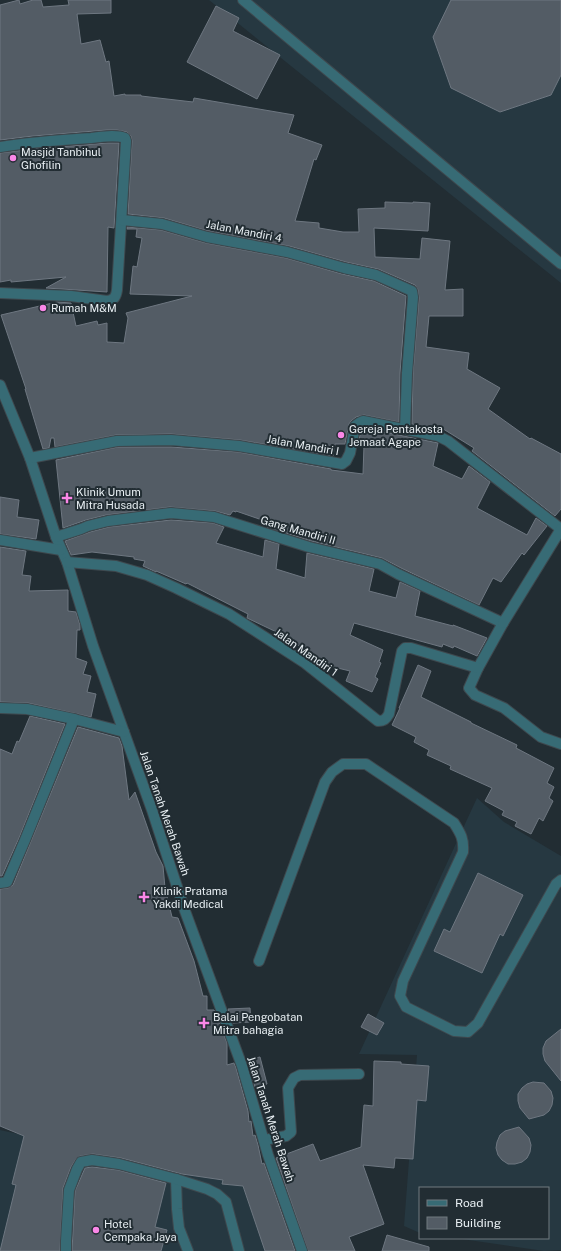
<svg xmlns="http://www.w3.org/2000/svg" width="561" height="1251" font-family="'Public Sans',sans-serif">
<rect width="100%" height="100%" fill="#222d33"/>
<!-- built -->
<g fill="#263841">
<polygon points="209,0 561,0 561,283"/>
<polygon points="477,798 504,822 561,856 561,1250 544,1251 455,1238 548,1238 548,1188 420,1188 420,1233 404,1226 417,1055 359,1054"/>
<polygon points="0,1130 266,1188 286,1251 0,1251"/>
</g>
<!-- building -->
<g fill="#535c65" stroke="#6e7781">
<polygon points="19,0 20,4 33,0 41,0 43,7 69,5 68,0 111,0 111,13 77,14 81,44 100,40 106,62 109,61 114,96 125,94 125,95 141,95 141,96 193,102 194,98 294,115 288,133 322,145 316,160 314,159 295,221 319,223 319,228 343,232 359,232 358,209 385,208 385,202 413,203 413,202 430,203 428,231 374,228 375,257 420,259 422,238 450,241 445,290 463,289 463,316 429,316 426,347 469,353 467,369 500,388 488,409 530,439 531,438 561,454 561,509 555,516 472,451 474,448 440,427 440,430 412,424 413,373 419,298 418,290 415,285 378,269 346,262 289,246 208,231 164,218 128,214 132,141 131,136 127,132 117,130 107,130 33,136 0,140 0,5"/>
<polygon points="451,0 561,0 561,75 551,95 500,112 451,88 433,37"/>
<polygon points="216,6 239,18 233,31 280,55 257,99 187,62"/>
<polygon points="108,143 119,143 114,228 108,227 107,292 46,288 66,277 11,282 11,280 0,282 0,153 34,149"/>
<polygon points="127,227 161,230 206,243 286,258 342,274 374,281 406,296 400,373 399,422 364,415 356,417 351,421 349,424 345,444 335,444 333,456 240,440 171,434 116,435 55,447 54,438 51,438 49,448 43,449 25,389 26,389 1,315 57,302 71,303 76,326 97,321 98,325 107,323 107,342 124,343 128,318 126,313 192,296 130,294 133,266 137,267 142,238 136,237 137,229 127,229"/>
<polygon points="364,428 438,443 433,466 462,479 469,466 490,482 477,508 527,535 536,518 547,526 524,555 522,553 501,582 493,578 479,605 401,568 382,558 311,541 267,527 268,522 236,511 236,512 233,511 230,515 215,511 170,507 106,515 86,520 63,528 56,460 118,447 171,447 238,452 331,469 331,470 363,474 364,445 358,445 361,430"/>
<polygon points="0,497 19,500 17,517 39,520 36,539 0,534"/>
<polygon points="171,520 213,523 224,527 216,543 263,557 265,540 279,544 276,569 305,578 307,553 374,569 369,591 396,598 400,582 420,591 415,616 453,626 453,625 487,638 477,656 454,646 453,648 443,644 442,647 354,623 350,635 383,650 379,662 381,663 375,677 378,679 372,692 346,681 350,671 321,664 303,654 306,649 284,639 285,636 247,618 248,614 187,583 186,584 156,571 156,572 143,566 145,561 134,559 134,557 92,552 71,555 65,541 90,532 109,527"/>
<polygon points="0,547 26,551 22,575 31,576 29,591 68,590 68,611 76,612 80,625 80,630 77,630 76,658 87,662 83,674 91,676 87,692 96,694 91,717 28,703 0,702"/>
<polygon points="418,665 431,671 421,697 471,722 471,723 517,745 516,748 554,768 547,783 554,787 549,798 553,801 543,821 539,818 531,834 515,826 517,822 502,815 504,811 485,801 492,788 450,769 451,766 427,755 429,750 414,742 416,737 392,725 400,708 399,708"/>
<polygon points="30,716 65,724 19,838 2,876 0,876 0,749 12,754 17,741 19,742"/>
<polygon points="78,727 119,738 122,746 129,800 135,792 156,852 163,866 165,888 172,917 178,918 194,961 203,996 207,996 207,1010 214,1010 227,1043 227,1065 234,1063 236,1068 248,1111 249,1122 251,1121 253,1136 255,1135 258,1145 262,1164 264,1163 295,1251 265,1251 243,1186 222,1184 223,1180 182,1174 121,1158 93,1154 80,1156 76,1159 71,1167 63,1188 60,1251 0,1251 16,1185 12,1184 24,1136 0,1126 0,889 8,888 13,885"/>
<polygon points="478,873 523,895 503,936 500,934 482,973 434,951 444,929 450,932"/>
<polygon points="250,1008 251,1022 233,1023 228,1009"/>
<polygon points="368,1014 384,1023 377,1035 361,1027"/>
<polygon points="561,1029 561,1081 545,1061 543,1054 543,1048 546,1041"/>
<polygon points="260,1057 267,1084 255,1087 247,1060"/>
<polygon points="374,1061 401,1062 401,1064 429,1066 426,1101 417,1100 413,1159 395,1158 394,1168 363,1165 384,1224 349,1237 355,1251 308,1251 276,1158 313,1144 320,1161 361,1147 364,1105 373,1106"/>
<polygon points="533,1082 544,1083 551,1091 553,1098 552,1105 549,1111 544,1115 529,1119 520,1108 518,1101 518,1094 522,1088 527,1084"/>
<polygon points="519,1127 529,1138 531,1145 530,1152 527,1158 522,1162 515,1164 508,1164 502,1160 498,1155 496,1148 497,1142 500,1135 505,1131"/>
<polygon points="92,1167 118,1170 166,1183 155,1227 167,1230 161,1251 72,1251 75,1191 85,1168"/>
<polygon points="387,1235 429,1247 429,1251 382,1251"/>
</g>
<g fill="none" stroke-linecap="round" stroke-linejoin="round">
<!-- service casing -->
<g stroke="#3e484e" stroke-width="12">
<g id="service">
<polyline points="243,0 561,264"/>
<path d="M259,961L325,782L332,772L343,764H366L454,823C461,834 464,839 463,852L403,981L400,996L406,1007L454,1031L468,1032L478,1023L556,884L561,880"/>
<polyline points="264,1140 286,1136 291,1132 288,1088 294,1078 300,1075 359,1074"/>
<polyline points="176,1179 177,1209 179,1228 188,1251"/>
<polyline points="66,1251 66,1241 69,1190 77,1169 81,1162 92,1160 119,1164 176,1179 207,1189 217,1194 226,1202 239,1251"/>
</g>
</g>
<!-- minor casing -->
<g stroke="#3e484e" stroke-width="12">
<g id="minor">
<path d="M0,147C30,142 60,140 91,138C101,137 115,134 125,138L126,141L117,290C116,297 114,300 107,301L71,296L0,293"/>
<polyline points="122,220 162,224 207,237 287,252 344,268 376,275 412,291 413,297 407,373 405,429"/>
<polyline points="0,385 30,458 56,537 67,562 93,646 152,810 185,911 242,1066 268,1155 302,1251"/>
<polyline points="30,458 117,441 171,440 239,446 342,464 346,461 350,453 355,426 359,423 363,421 438,436 448,441 561,529"/>
<polyline points="56,537 81,529 88,526 108,521 171,513 214,517 309,547 380,564 398,574 503,623 478,668 469,688 475,695 504,708 541,737 561,744"/>
<polyline points="0,540 61,550"/>
<path d="M67,562L116,566L147,575L176,588L229,614L305,663L378,721C384,721 386,719 389,714L402,651L405,648H411L478,668"/>
<polyline points="503,623 561,529"/>
<polyline points="0,708 27,709 74,719 124,732"/>
<polyline points="0,883 7,882 25,840 74,719"/>
</g>
</g>
<!-- service -->
<use href="#service" stroke="#376b75" stroke-width="10"/>
<!-- minor -->
<use href="#minor" stroke="#376b75" stroke-width="10"/>
</g>
<!-- markers -->
<g fill="#fa87e7" stroke="#222d33" stroke-width="1.5">
<circle cx="13" cy="158" r="4"/>
<circle cx="43" cy="308" r="4"/>
<circle cx="341" cy="435" r="4"/>
<path d="M65 492h4v4h4v4h-4v4h-4v-4h-4v-4h4z"/>
<path d="M142 891h4v4h4v4h-4v4h-4v-4h-4v-4h4z"/>
<path d="M202 1017h4v4h4v4h-4v4h-4v-4h-4v-4h4z"/>
<circle cx="96" cy="1230" r="4"/>
</g>
<g text-anchor="middle" stroke-width="4" stroke-linejoin="round" paint-order="stroke">
<!-- poi labels -->
<g font-size="11" fill="#e8eff3" stroke="#222d33" text-anchor="start">
<text x="21" y="156">Masjid Tanbihul<tspan x="21" dy="13">Ghofilin</tspan></text>
<text x="51" y="312">Rumah M&amp;M</text>
<text x="349" y="433">Gereja Pentakosta<tspan x="349" dy="13">Jemaat Agape</tspan></text>
<text x="76" y="496">Klinik Umum<tspan x="76" dy="13">Mitra Husada</tspan></text>
<text x="153" y="895">Klinik Pratama<tspan x="153" dy="13">Yakdi Medical</tspan></text>
<text x="213" y="1021">Balai Pengobatan<tspan x="213" dy="13">Mitra bahagia</tspan></text>
<text x="104" y="1228">Hotel<tspan x="104" dy="13">Cempaka Jaya</tspan></text>
</g>
<!-- street labels -->
<g font-size="11" fill="#e8eff3" stroke="#222d33">
<text transform="translate(244 231) rotate(11)" y="4">Jalan Mandiri 4</text>
<text transform="translate(303 445) rotate(10)" y="4">Jalan Mandiri I</text>
<text transform="translate(298 530) rotate(16)" y="4">Gang Mandiri II</text>
<text transform="translate(306 652) rotate(35)" y="4">Jalan Mandiri 1</text>
<text transform="translate(165 813) rotate(71)" y="4">Jalan Tanah Merah Bawah</text>
<text transform="translate(271 1119) rotate(72)" y="4">Jalan Tanah Merah Bawah</text>
</g>
</g>
<!-- legend -->
<rect x="419" y="1187" width="130" height="52" fill="#222d33" stroke="#717b80"/>
<rect x="427" y="1200" width="20" height="6" fill="#376b75" stroke="#717b80"/>
<text x="455" y="1207" font-size="12" fill="#e8eff3">Road</text>
<rect x="427" y="1217" width="20" height="12" fill="#535c65" stroke="#717b80"/>
<text x="455" y="1227" font-size="12" fill="#e8eff3">Building</text>
</svg>
